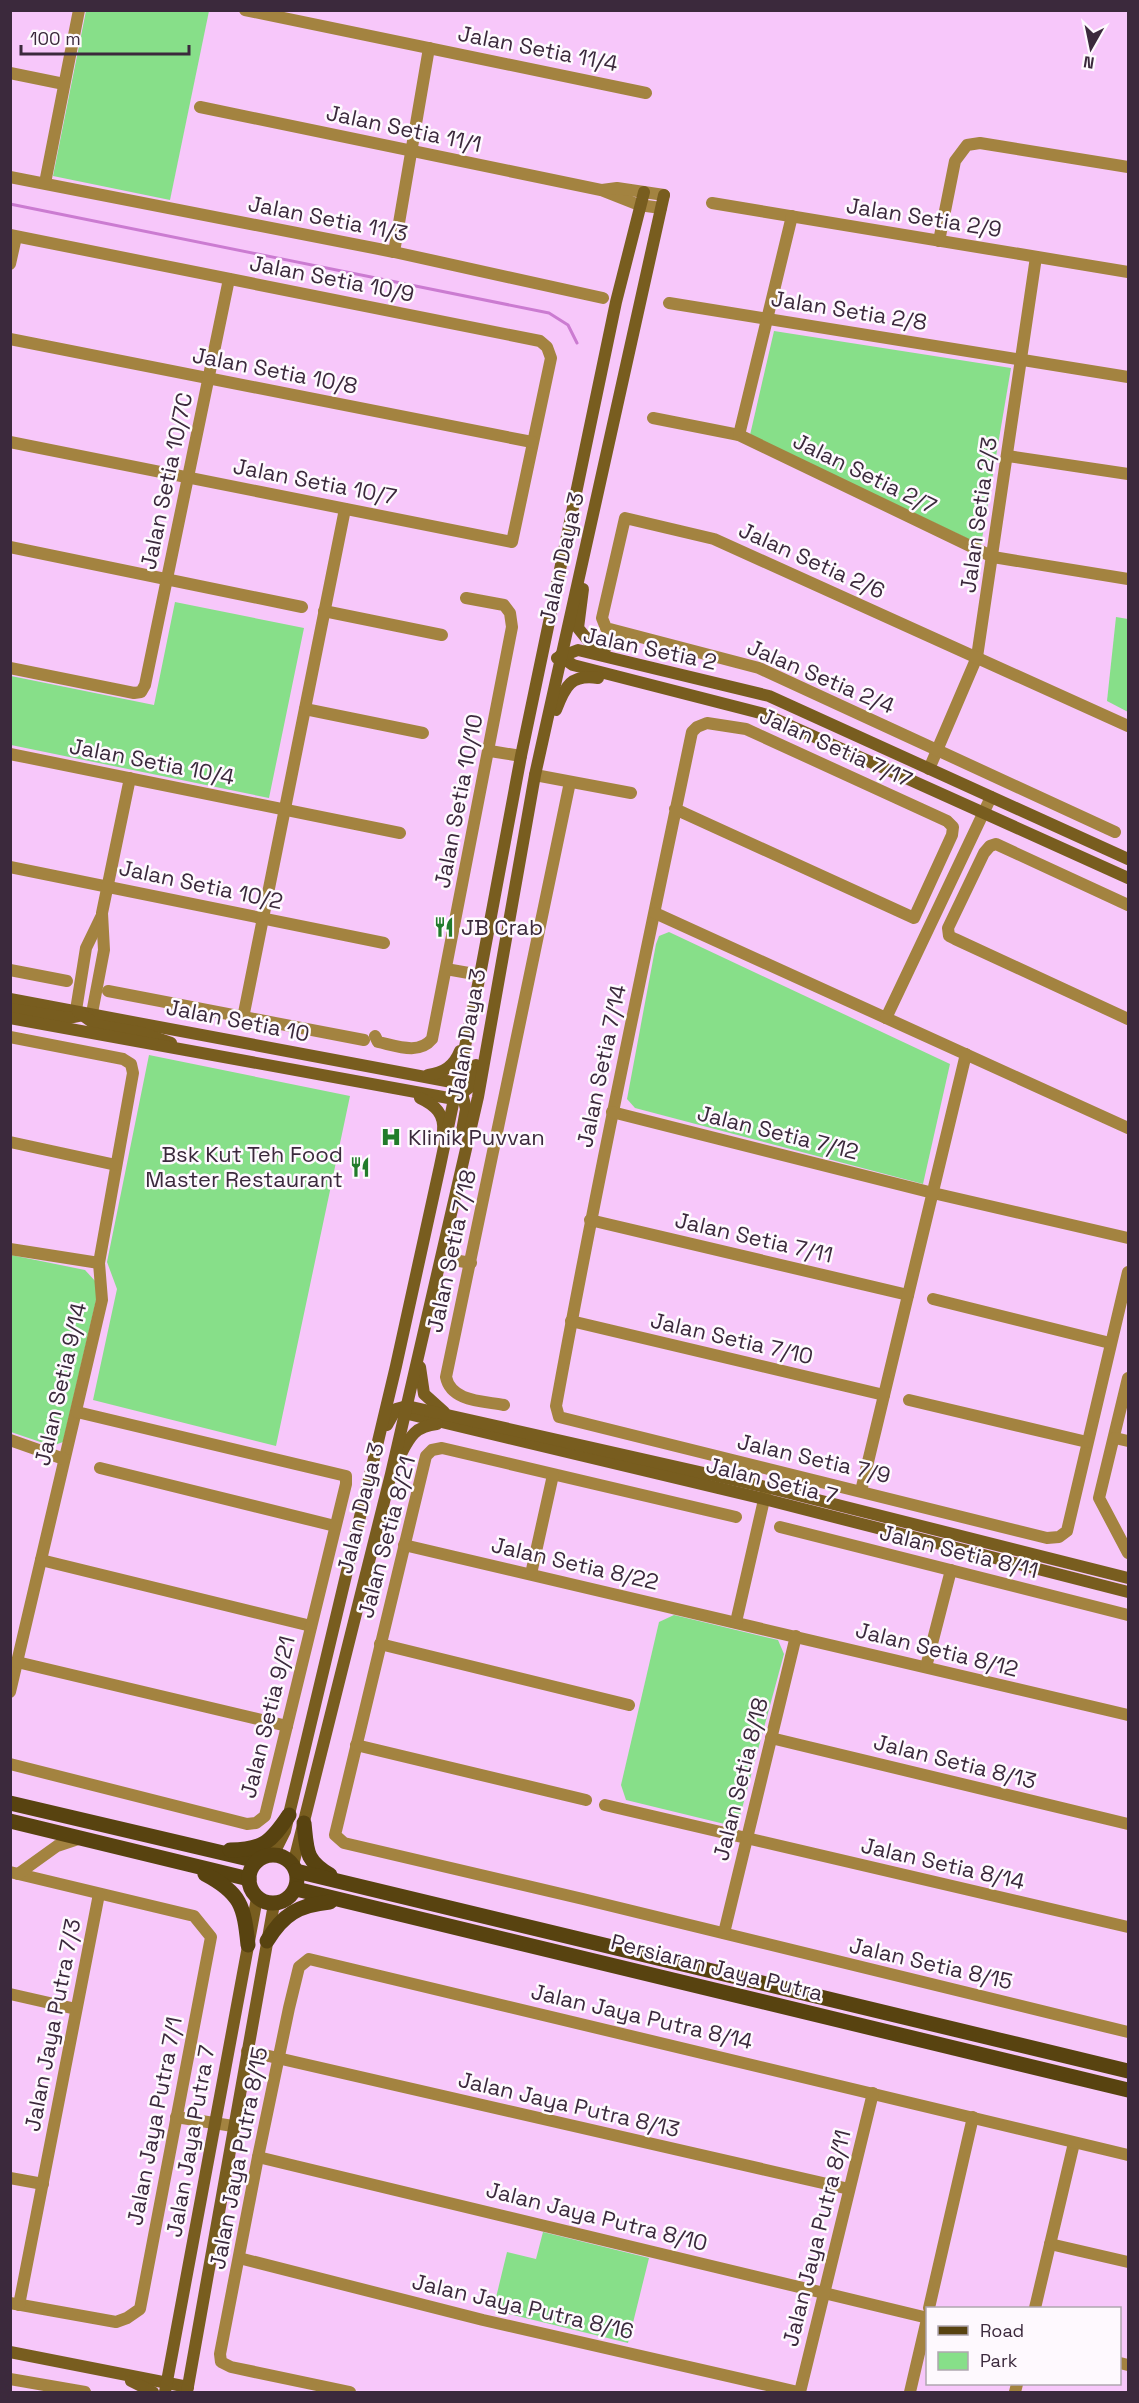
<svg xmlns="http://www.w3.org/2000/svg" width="1139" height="2403" font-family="'Space Grotesk',sans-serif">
<rect width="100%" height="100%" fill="#f7c7fa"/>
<!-- green -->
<g fill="#87df89">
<polygon points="86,11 209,11 170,200 53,176"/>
<polygon points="774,331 1011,368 981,545 750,435"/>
<polygon points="175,602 304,628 269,798 11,745 11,676 154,705"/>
<polygon points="1116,617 1128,619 1128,712 1107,701"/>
<polygon points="669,932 950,1064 923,1184 635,1108 627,1099 656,944 659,936"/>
<polygon points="149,1055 350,1096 276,1446 93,1400 117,1289 107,1262"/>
<polygon points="11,1255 85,1270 96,1282 98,1292 63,1442 52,1446 11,1432"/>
<polygon points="674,1615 778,1640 784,1654 737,1827 626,1800 621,1785 659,1622"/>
<polygon points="543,2232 649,2258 628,2343 493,2310 507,2252 536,2259"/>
</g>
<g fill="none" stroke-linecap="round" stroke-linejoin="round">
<!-- stream -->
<polyline stroke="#cb7bd1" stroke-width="3" points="10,204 549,313 568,325 577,343"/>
<!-- street -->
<g stroke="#a38340" stroke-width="12">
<polyline points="245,10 646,93"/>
<polyline points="10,73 64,84"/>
<polyline points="200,107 601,190 639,205 661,208"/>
<polyline points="10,177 394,252 603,298"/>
<polyline points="45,183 79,10"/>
<polyline points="602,190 617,188 664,195"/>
<polyline points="712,203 1128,272"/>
<polyline points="10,235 540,341 547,347 551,358 512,542 10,442"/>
<polyline points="939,241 955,161 967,145 980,143 1128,167"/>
<polyline points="394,252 429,48"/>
<polyline points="10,264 16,237"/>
<polyline points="669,303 1128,377"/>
<polyline points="10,339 532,442"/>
<polyline points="653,418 739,435 993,557 1128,579"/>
<polyline points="739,435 792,216"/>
<polyline points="1008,456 1128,474"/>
<polyline points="10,547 302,607"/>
<polyline points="324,611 442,635"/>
<polyline points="10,668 134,693 141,692 145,685 229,279"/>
<polyline points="305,709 423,733"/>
<polyline points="490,751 521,756"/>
<polyline points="10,754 400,833"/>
<polyline points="929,769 977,657 1036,257"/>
<polyline points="535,775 631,793"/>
<path d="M675,809L914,918L952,835L953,827L947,821L746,729L707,723L697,727L692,732C645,957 597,1181 556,1406L559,1417L1047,1538L1059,1537L1067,1531L1128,1272"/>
<polyline points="1115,832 759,668 606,628 602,618 625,518 714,539 1128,726"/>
<polyline points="10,867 384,943"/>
<polyline points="1128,905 996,844 990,846 984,853 948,928 949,936 955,939 1128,1019"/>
<polyline points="655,913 1128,1128"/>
<polyline points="446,969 480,975"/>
<polyline points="10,970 67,981"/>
<polyline points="108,991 364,1040"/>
<polyline points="76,1010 86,948 101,917"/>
<polyline points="92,1013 104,950 102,913 130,778"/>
<polyline points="243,1018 345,509"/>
<polyline points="886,1018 991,797"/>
<path d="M375,1036L378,1042C397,1046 419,1055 432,1039L512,627L510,613L504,605L466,598"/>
<polyline points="10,1037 123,1059 131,1064 133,1073 99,1263 102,1300 10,1692"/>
<polyline points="612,1112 933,1193 1128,1238"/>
<polyline points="10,1142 116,1165"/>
<polyline points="590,1220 908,1295"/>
<polyline points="10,1249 99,1263"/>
<polyline points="442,1258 471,1263"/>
<polyline points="933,1299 1110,1343"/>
<polyline points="571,1321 884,1395"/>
<polyline points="1128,1378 1099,1498 1128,1553"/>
<polyline points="909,1400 1087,1442"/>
<path d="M504,1405C484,1401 451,1402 446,1377L570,782"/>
<polyline points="1115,1438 1128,1441"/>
<polyline points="10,1440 64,1459"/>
<polyline points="100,1468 335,1526"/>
<polyline points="861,1491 966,1054"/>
<polyline points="736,1517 442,1448 432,1450 426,1456 335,1835 344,1843 583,1899 1128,2032"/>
<polyline points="780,1527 1128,1615"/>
<polyline points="404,1545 1128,1715"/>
<polyline points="41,1560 311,1626"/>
<polyline points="531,1574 553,1475"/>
<polyline points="736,1622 766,1491"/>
<polyline points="380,1644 629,1705"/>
<polyline points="17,1662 287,1726"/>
<polyline points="926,1667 951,1570"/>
<polyline points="771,1738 1128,1824"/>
<polyline points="356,1745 586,1800"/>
<polyline points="10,1764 247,1824 256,1823 265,1816 346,1484 346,1476 77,1412"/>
<polyline points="605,1805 1128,1927"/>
<polyline points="10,1872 194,1916 211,1937 140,2309 127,2318 116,2322 10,2303"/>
<polyline points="18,1874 57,1846 81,1838"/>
<polyline points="724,1933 796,1636"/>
<polyline points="10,1994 76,2009"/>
<polyline points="247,2051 849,2189"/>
<polyline points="176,2117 233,2126"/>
<polyline points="258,2157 928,2318"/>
<polyline points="10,2178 43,2184"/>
<polyline points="1050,2244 1128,2262"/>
<polyline points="239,2258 483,2320 798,2392"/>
<polyline points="19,2305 99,1894"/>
<polyline points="929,2308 973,2117"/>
<polyline points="1035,2308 1074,2143"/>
<polyline points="1120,2363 1128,2365"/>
<polyline points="10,2379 85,2392"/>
<polyline points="350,2392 231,2367 221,2362 220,2354 258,2157 289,2008 299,1967 309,1959 1128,2155"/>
<polyline points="800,2392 873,2093"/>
<polyline points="910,2392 928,2315"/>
<polyline points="1015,2392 1017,2384"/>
</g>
<!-- secondary -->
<g stroke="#785d1f" stroke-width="12">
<polyline points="583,589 578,628 591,644 605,649"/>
<polyline points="560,656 573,665 764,714 1128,878"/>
<polyline points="557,658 578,650 769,696 1128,859"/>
<path d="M556,710C565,686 571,674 598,678"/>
<polyline points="10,999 457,1083"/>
<polyline points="10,1009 68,1018 88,1014"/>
<polyline points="78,1012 96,1025 142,1033 171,1043"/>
<polyline points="10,1018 454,1099"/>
<path d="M428,1075C444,1073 454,1066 460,1051"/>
<polyline points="461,1089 466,1109 462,1131"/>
<path d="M420,1098C435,1105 445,1114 443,1132"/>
<polyline points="454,1099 470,1087 476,1065"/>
<polyline points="420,1367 424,1394 444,1412"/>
<polyline points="400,1412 764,1499 1128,1592"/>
<polyline points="387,1425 396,1409 407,1406 766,1487 1128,1578"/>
<path d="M401,1454C410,1436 416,1426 437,1424"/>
<polyline points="273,1855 285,1831 396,1366 440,1166 480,975 521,756 616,302 644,192"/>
<polyline points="293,1865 391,1474 478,1097 535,775 664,195"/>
<polyline points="10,2352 188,2387"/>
<polyline points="131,2381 153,2392"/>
<polyline points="165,2392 257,1898"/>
<polyline points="187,2392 274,1904"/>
</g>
<!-- primary -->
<g stroke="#584310" stroke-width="15">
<polyline points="10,1803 257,1861"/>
<polyline points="10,1821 249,1879"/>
<path d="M304,1823C307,1851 305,1860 330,1875"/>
<path d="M230,1850C263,1850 271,1842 289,1815"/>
<circle cx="273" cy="1879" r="24"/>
<polyline points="296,1871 1128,2071"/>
<path d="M205,1874C241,1893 244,1906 248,1945"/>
<polyline points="296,1889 1128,2090"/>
<path d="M267,1941C283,1914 299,1905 330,1902"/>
</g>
</g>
<!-- icons -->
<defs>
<g id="restaurant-bare" transform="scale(1.62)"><path d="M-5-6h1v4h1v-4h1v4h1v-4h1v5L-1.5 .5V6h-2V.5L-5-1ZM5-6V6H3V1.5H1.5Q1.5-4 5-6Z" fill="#217b2a" stroke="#fef9fe" stroke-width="2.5" paint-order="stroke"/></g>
<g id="hospital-bare" transform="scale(1.62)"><path d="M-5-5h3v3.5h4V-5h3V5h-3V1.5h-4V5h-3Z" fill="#217b2a" stroke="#fef9fe" stroke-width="2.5" paint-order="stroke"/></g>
</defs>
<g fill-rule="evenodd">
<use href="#restaurant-bare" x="444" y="927"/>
<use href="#hospital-bare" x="391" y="1137"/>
<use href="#restaurant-bare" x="360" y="1167"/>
</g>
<g text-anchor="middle" stroke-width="5" stroke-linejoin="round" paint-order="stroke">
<!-- street labels -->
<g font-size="22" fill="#3b293c" stroke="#fef9fe">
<text transform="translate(538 48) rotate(11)" y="8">Jalan Setia 11/4</text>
<text transform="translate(404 128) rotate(12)" y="8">Jalan Setia 11/1</text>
<text transform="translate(924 217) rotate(9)" y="8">Jalan Setia 2/9</text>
<text transform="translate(328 218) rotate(11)" y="8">Jalan Setia 11/3</text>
<text transform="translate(332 278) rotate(11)" y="8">Jalan Setia 10/9</text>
<text transform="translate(849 310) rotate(9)" y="8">Jalan Setia 2/8</text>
<text transform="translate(275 370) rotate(11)" y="8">Jalan Setia 10/8</text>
<text transform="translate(865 473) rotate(26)" y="8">Jalan Setia 2/7</text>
<text transform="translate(166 481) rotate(-78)" y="8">Jalan Setia 10/7C</text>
<text transform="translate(315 481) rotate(11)" y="8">Jalan Setia 10/7</text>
<text transform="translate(978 515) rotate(-82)" y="8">Jalan Setia 2/3</text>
<text transform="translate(561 558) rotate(-77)" y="8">Jalan Daya 3</text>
<text transform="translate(812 560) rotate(24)" y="8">Jalan Setia 2/6</text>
<text transform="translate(650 648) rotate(12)" y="8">Jalan Setia 2</text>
<text transform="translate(821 676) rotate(23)" y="8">Jalan Setia 2/4</text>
<text transform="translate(836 747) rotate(24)" y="8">Jalan Setia 7/17</text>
<text transform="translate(152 761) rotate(11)" y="8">Jalan Setia 10/4</text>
<text transform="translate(458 801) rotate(-79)" y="8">Jalan Setia 10/10</text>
<text transform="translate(201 884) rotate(12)" y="8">Jalan Setia 10/2</text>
<text transform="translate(238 1020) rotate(11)" y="8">Jalan Setia 10</text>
<text transform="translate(466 1035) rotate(-80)" y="8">Jalan Daya 3</text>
<text transform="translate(601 1066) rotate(-78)" y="8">Jalan Setia 7/14</text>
<text transform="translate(778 1132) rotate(14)" y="8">Jalan Setia 7/12</text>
<text transform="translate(754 1237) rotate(13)" y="8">Jalan Setia 7/11</text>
<text transform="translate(451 1251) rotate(-78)" y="8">Jalan Setia 7/18</text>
<text transform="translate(732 1338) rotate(13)" y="8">Jalan Setia 7/10</text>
<text transform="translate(60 1384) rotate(-77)" y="8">Jalan Setia 9/14</text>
<text transform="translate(814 1458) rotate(13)" y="8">Jalan Setia 7/9</text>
<text transform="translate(772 1480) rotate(14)" y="8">Jalan Setia 7</text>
<text transform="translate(360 1508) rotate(-76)" y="8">Jalan Daya 3</text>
<text transform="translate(386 1537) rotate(-75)" y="8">Jalan Setia 8/21</text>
<text transform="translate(959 1551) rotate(14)" y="8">Jalan Setia 8/11</text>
<text transform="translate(575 1563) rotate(13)" y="8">Jalan Setia 8/22</text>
<text transform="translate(937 1649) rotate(14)" y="8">Jalan Setia 8/12</text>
<text transform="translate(267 1717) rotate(-76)" y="8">Jalan Setia 9/21</text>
<text transform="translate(955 1761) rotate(14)" y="8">Jalan Setia 8/13</text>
<text transform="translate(740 1779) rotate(-76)" y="8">Jalan Setia 8/18</text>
<text transform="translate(943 1863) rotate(13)" y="8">Jalan Setia 8/14</text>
<text transform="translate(931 1963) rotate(13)" y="8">Jalan Setia 8/15</text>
<text transform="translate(717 1967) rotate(14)" y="8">Persiaran Jaya Putra</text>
<text transform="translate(642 2016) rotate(13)" y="8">Jalan Jaya Putra 8/14</text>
<text transform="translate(52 2025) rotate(-79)" y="8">Jalan Jaya Putra 7/3</text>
<text transform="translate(569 2104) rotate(13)" y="8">Jalan Jaya Putra 8/13</text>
<text transform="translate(154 2121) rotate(-79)" y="8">Jalan Jaya Putra 7/1</text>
<text transform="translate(190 2141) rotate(-80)" y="8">Jalan Jaya Putra 7</text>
<text transform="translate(238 2158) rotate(-79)" y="8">Jalan Jaya Putra 8/15</text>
<text transform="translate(597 2216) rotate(14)" y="8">Jalan Jaya Putra 8/10</text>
<text transform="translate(816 2238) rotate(-76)" y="8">Jalan Jaya Putra 8/11</text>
<text transform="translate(523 2306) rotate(13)" y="8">Jalan Jaya Putra 8/16</text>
</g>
<!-- poi labels -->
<g font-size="22" fill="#3b293c" stroke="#fef9fe" text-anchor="start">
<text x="461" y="935">JB Crab</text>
<text x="408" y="1145">Klinik Puvvan</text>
<text x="343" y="1162" text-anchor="end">Bsk Kut Teh Food<tspan x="343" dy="25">Master Restaurant</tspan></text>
</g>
</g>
<!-- border -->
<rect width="1139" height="2403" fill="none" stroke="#3b293c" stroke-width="24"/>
<!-- legend -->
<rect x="926" y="2307" width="195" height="78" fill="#fef9fe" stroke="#b0a6b0" stroke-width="1.5"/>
<rect x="938" y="2326" width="30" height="9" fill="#584310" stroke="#b0a6b0" stroke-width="1.5"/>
<text x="980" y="2337" font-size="18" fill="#3b293c">Road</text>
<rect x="938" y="2352" width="30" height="18" fill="#87df89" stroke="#b0a6b0" stroke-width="1.5"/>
<text x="980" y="2367" font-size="18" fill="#3b293c">Park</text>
<!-- north arrow -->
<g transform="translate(1091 48) rotate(189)" stroke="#fef9fe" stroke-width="4.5" paint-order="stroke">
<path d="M0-4.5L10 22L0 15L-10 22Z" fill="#3b293c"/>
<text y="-9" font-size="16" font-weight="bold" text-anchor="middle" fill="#3b293c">N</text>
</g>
<!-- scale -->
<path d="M21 45v9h168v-9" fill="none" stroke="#3b293c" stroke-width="3"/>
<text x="30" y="45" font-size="18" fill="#3b293c" stroke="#fef9fe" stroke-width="4.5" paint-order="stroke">100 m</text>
</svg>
